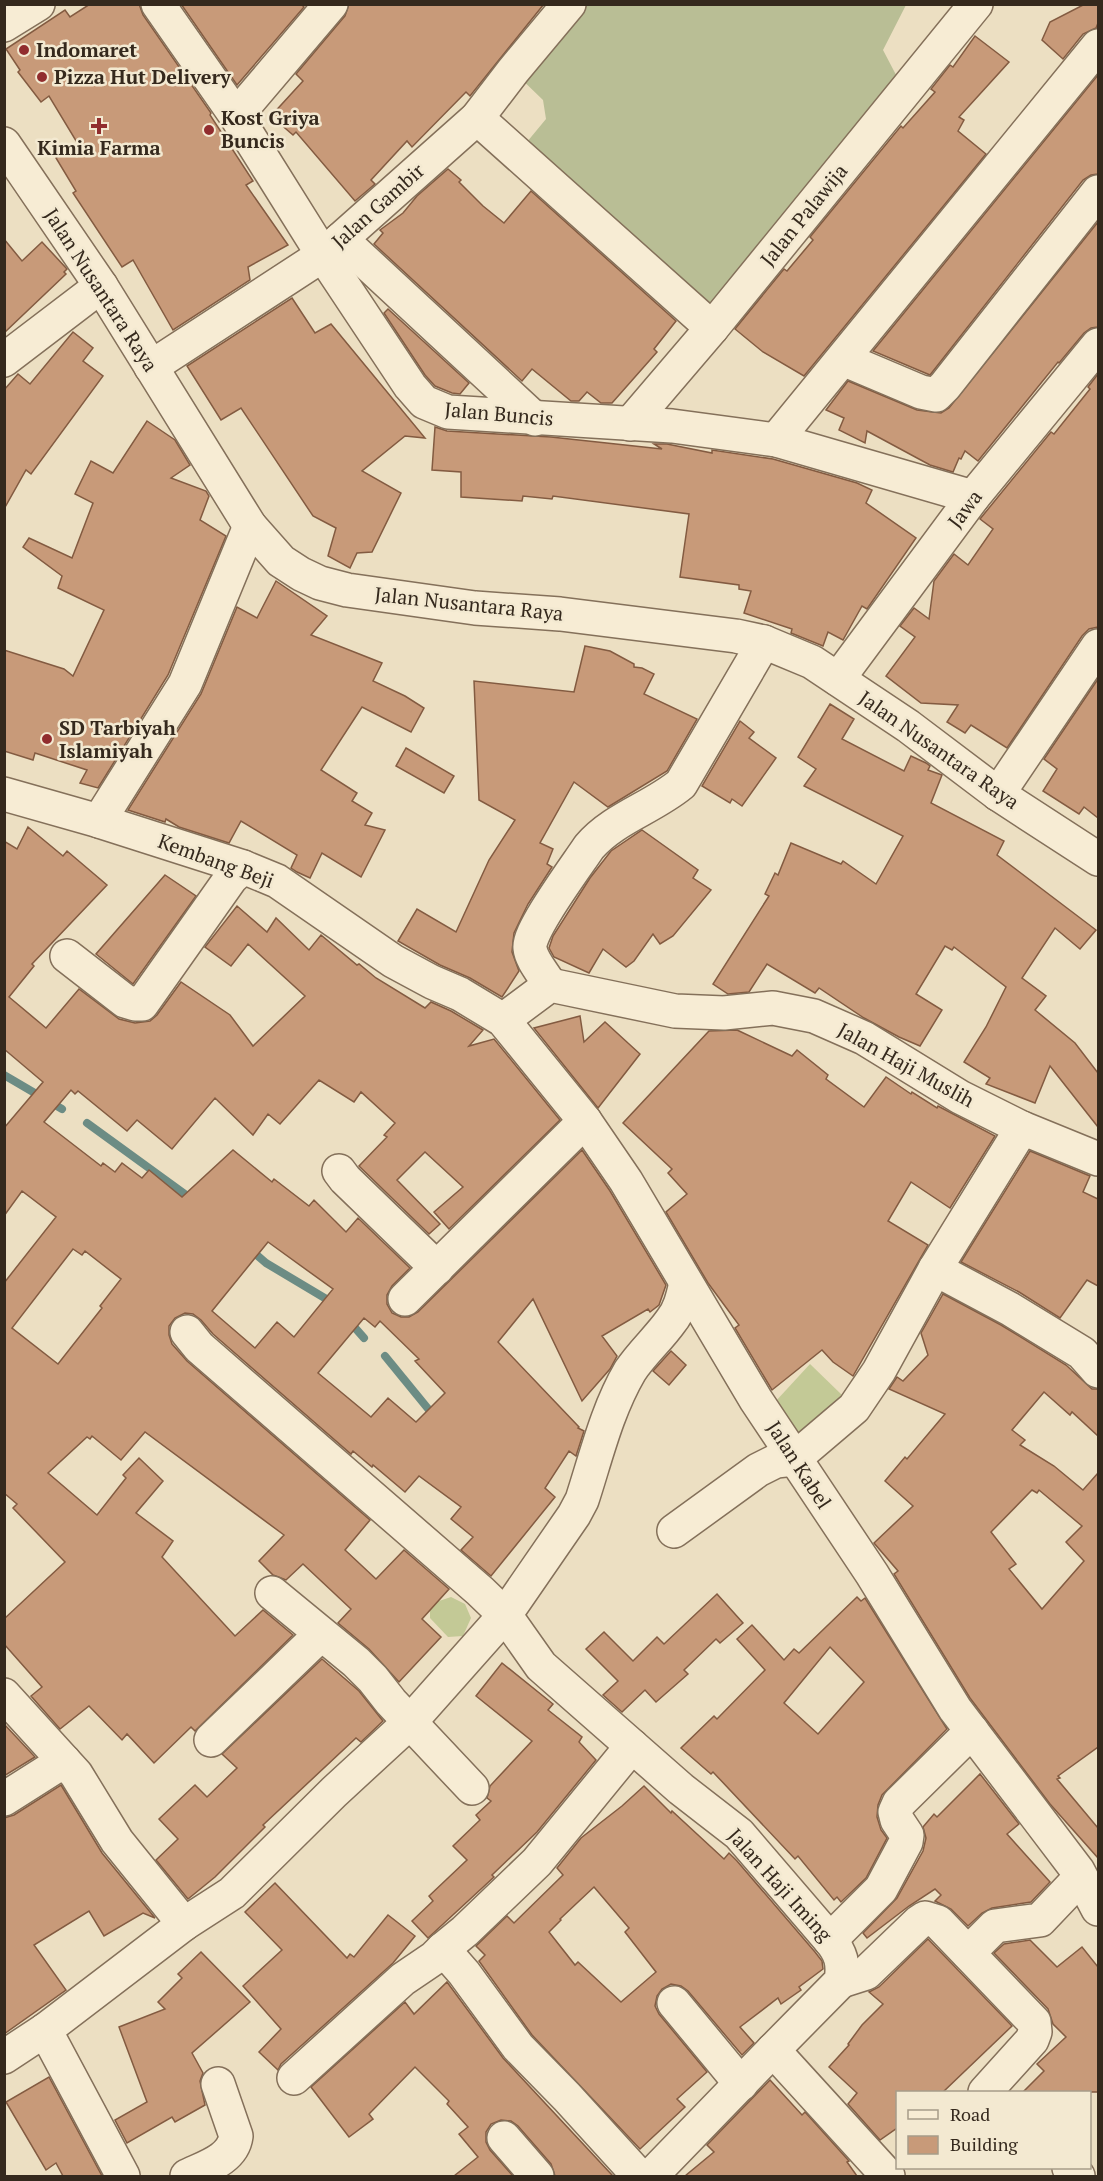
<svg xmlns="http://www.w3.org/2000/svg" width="1103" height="2181" font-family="'PT Serif',serif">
<rect width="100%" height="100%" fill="#ecdfc2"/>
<!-- green -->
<g fill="#c3c996">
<polygon points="810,1364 843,1396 800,1440 775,1402"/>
<polygon points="451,1597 465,1604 471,1618 463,1636 448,1637 430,1618 430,1604"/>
</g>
<!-- cemetery -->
<polygon fill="#b9be95" points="569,5 906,5 883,50 905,92 712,328 517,154 546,119 543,100 513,71"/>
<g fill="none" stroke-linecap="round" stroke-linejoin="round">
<!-- stream -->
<g stroke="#6c8c84" stroke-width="8">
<polyline points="4,1075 62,1109"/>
<polyline points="87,1123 193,1200"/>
<polyline points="251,1250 266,1263 333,1303"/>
<polyline points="349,1321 364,1338"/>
<polyline points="385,1356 434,1416"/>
</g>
</g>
<!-- building -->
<g fill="#c89a79" stroke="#835b41" stroke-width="1.5" fill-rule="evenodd">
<polygon points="90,4 139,4 143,15 211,113 210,115 253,181 246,185 288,245 248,267 250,280 173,330 133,260 122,267 73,193 76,191 56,158 78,144 49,96 41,102 18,72 20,70 6,49 65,10 70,17"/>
<polygon points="181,4 301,4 304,7 237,85"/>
<polygon points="349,4 544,4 470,96 466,92 412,147 407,141 371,180 375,184 355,201 296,132 293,135 271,116 303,81 296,74 345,16"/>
<polygon points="1085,4 1098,4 1098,23 1096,28 1083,34 1063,59 1042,40 1050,22"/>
<polygon points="975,36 1009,62 959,117 964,120 958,131 986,154 804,376 763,352 735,329 784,269 787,271 813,240 810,237 901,126 903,128 935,92 931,89 950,65 953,67"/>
<polygon points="1098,75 1098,174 1091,175 1083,180 930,375 873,351"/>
<polygon points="448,169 461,180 459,182 483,206 504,223 531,191 676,321 654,349 657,352 612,403 601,403 587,392 579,401 571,401 532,369 522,381 374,244 383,233 380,230 403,213 417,196"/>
<polygon points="1098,222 1098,327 1091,328 1084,333 1059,363 1058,362 978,461 965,451 961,459 959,458 953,472 930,465 867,431 865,443 839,430 844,418 826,410 848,381 917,410 941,413 949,408"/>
<polygon points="4,239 22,261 42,242 67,269 64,272 66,274 4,333"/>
<polygon points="292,298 315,333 331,324 425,438 405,436 362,471 401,493 372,552 357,553 350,568 328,556 336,528 313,516 241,408 221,420 187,366"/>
<polygon points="388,309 469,383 460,394 452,393 435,386 425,375 384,313"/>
<polygon points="73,332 93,348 83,361 103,376 31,474 26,470 4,509 4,390 18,374 30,384"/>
<polygon points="1098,374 1098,627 1089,629 1082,636 1007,748 971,725 965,733 947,722 958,705 921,703 886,676 915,637 900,626 914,608 929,619 934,581 954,554 968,565 993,529 980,519 1051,432 1054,434 1090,389 1088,387"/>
<polygon points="147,421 175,440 190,465 171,478 206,491 209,496 200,520 226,536 168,675 98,788 80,783 87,770 35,753 33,760 4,751 4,650 64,669 73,676 104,610 58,588 62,576 23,547 29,538 72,558 93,503 75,494 91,461 113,473"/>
<polygon points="435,427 447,431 551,437 662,449 654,444 667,444 712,453 712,450 773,459 857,483 872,490 866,503 916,538 867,609 862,606 843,640 828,632 823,646 791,633 792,629 744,613 751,591 739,589 739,585 680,577 689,514 553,496 552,499 523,496 522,501 461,497 461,472 432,470"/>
<polygon points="276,581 327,616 311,635 382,663 373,681 405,696 424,708 411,732 362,707 321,770 357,793 352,801 372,813 365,825 385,830 361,877 322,853 310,878 297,872 291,868 297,855 241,821 229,843 179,827 166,819 165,822 128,810 201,694 237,607 257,618"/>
<polygon points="585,646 610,651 634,664 634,667 642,668 654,674 644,694 697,719 667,771 608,807 574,782 540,843 553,849 547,864 552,867 528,904 514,933 512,952 519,971 502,997 470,978 440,965 398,941 417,909 456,932 489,860 515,820 479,800 474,681 574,692"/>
<polygon points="1098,679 1098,818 1084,807 1079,814 1043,791 1057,769 1044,759"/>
<polygon points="830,704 854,719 842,739 904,771 911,756 926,763 930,766 928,770 942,775 931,803 1004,841 997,855 1096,930 1080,949 1055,928 1022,978 1046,996 1035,1010 1075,1043 1098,1073 1098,1127 1050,1066 1035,1103 986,1084 990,1078 964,1062 986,1027 1006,987 954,947 952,950 945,946 916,994 942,1010 920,1046 899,1037 864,1018 819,988 815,993 767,964 749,992 728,994 713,984 769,896 765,894 775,873 778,875 791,843 841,864 843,861 876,884 903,836 804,786 816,769 798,757"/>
<polygon points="740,721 754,732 749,738 776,758 742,806 732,799 730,803 702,786"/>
<polygon points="406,748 454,776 444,793 396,766"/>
<path d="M28,827L63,856L67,851L107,885L32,964L34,966L9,997L46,1028L79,989L119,1019L135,1023L150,1021L157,1015L181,982L230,1015L253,1046L305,996L248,944L231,966L205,947L237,906L267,932L276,918L309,950L321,935L357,965L359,964L376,978L425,1008L431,1002L451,1011L483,1030L469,1046L494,1039L560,1120L449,1229L434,1212L463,1187L425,1152L397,1180L440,1224L429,1234L359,1166L387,1137L384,1135L395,1123L361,1092L354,1102L319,1080L280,1124L268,1114L253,1135L215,1098L172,1149L137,1120L127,1131L78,1091L75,1094L71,1090L44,1122L101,1166L103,1163L115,1172L122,1163L142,1178L149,1170L182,1197L233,1150L272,1182L274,1179L309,1206L314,1200L346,1232L358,1218L410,1268L392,1286L387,1295V1304L392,1313L401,1317H409L418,1312L582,1150L610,1191L666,1285L659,1305L650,1312L648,1309L602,1336L617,1356L610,1369L582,1401L533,1299L498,1342L579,1427L578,1428L584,1431L576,1456L569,1451L545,1488L555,1497L491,1576L461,1550L473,1537L451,1519L461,1507L419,1476L405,1492L373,1465L372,1467L353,1451L351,1454L213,1334L201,1320L193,1314L185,1313L175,1318L169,1326V1335L172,1344L187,1361L370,1520L345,1550L376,1579L404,1550L449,1589L422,1619L441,1637L399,1682L369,1649L338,1623L351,1609L303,1564L286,1580L273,1575L259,1561L284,1535L145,1432L121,1460L92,1436L90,1439L87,1437L48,1473L97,1515L126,1478L123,1475L139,1458L163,1481L136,1513L173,1541L162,1557L235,1636L263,1610L293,1635L195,1731L191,1727L154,1763L127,1734L122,1740L89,1706L60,1729L31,1696L42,1687L4,1644V1619L65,1562L13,1508L17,1504L4,1493V1283L56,1217L22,1191L4,1216V1128L43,1082L4,1049V841L17,849ZM268,1242L333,1289L294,1337L277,1322L255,1348L212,1311ZM73,1249L82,1255L85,1251L121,1279L100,1306L102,1308L58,1364L12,1328ZM364,1318L375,1327L380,1321L419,1359L415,1361L445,1393L416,1422L388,1398L371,1417L318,1373Z"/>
<polygon points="642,830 698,870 693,878 711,890 673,936 660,944 653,934 634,961 626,967 603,949 589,973 554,957 549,948 553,936 590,878 611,851"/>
<polygon points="165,875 196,896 133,984 96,954"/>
<polygon points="580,1016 584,1042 605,1022 640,1054 598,1108 534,1028"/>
<polygon points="737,1030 792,1056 797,1050 828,1075 826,1079 864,1107 886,1077 911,1094 912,1092 937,1108 938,1106 995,1136 950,1208 911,1182 888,1221 928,1245 853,1376 833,1362 822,1350 772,1390 735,1328 739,1325 708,1283 666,1212 687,1194 668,1173 672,1169 623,1123 709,1031"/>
<polygon points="1030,1151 1090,1176 1083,1192 1098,1199 1098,1286 1087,1280 1060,1318 1019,1292 961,1262"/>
<path d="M943,1294L1001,1325L1066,1365L1092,1389H1098V1436L1072,1412L1070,1415L1044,1392L1012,1430L1025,1440L1020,1445L1054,1466L1083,1490L1098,1473V1747L1058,1776L1060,1778L1057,1779L1098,1828V1858L1050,1804L970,1698L894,1574L898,1571L874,1543L913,1506L885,1481L905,1457L907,1459L945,1414L889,1389L897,1377L903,1381L928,1355L921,1333ZM1032,1490L1037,1493L1039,1490L1082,1526L1066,1542L1084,1561L1042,1609L1009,1569L1016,1564L991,1532Z"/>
<polygon points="671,1351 686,1365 669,1385 653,1371"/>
<polygon points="717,1594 743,1623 720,1643 716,1639 684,1670 688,1674 656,1702 645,1690 622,1712 603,1695 618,1681 586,1649 604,1632 633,1661 657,1637 664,1644"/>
<path d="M857,1597L861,1601L865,1598L947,1729L882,1795L878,1805L877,1817L881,1830L887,1838L866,1878L841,1902L837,1897L834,1900L798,1856L795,1859L713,1772L711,1774L681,1748L714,1716L717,1719L765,1670L737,1639L752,1625L784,1660L794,1649L799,1653ZM830,1647L864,1682L818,1734L784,1703Z"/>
<polygon points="322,1659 359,1691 383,1721 361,1742 356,1738 263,1825 265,1827 215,1877 188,1899 156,1860 178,1839 159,1819 195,1785 207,1797 237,1768 222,1754"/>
<polygon points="502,1663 553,1704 548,1710 582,1737 579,1742 596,1760 537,1832 492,1875 494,1877 428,1938 412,1921 433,1901 429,1896 467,1860 453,1846 480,1820 476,1815 491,1801 487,1798 490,1786 532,1741 476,1696"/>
<polygon points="4,1724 35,1757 4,1776"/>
<polygon points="980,1774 1019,1824 1007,1834 1050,1882 1031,1902 992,1908 982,1913 968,1926 951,1909 935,1901 941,1895 935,1889 909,1906 867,1938 863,1933 897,1898 923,1851 926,1838 923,1827 934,1814 937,1817"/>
<polygon points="61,1785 102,1853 155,1918 143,1913 104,1936 89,1911 34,1945 66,1990 4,2034 4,1818 14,1815"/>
<path d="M644,1786L671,1813L672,1811L724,1859L729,1853L737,1861L815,1952L822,1961L823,1969L799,1987L801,1990L781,2004L778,1998L740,2027L754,2043L742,2055L688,1991L681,1986L671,1984L662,1989L657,1996L655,2006L659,2014L707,2072L677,2099L685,2107L640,2149L532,2035L479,1961L485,1955L476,1946L507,1916L514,1923L563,1875L557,1868L581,1838L622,1806ZM594,1887L629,1928L625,1932L656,1972L621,2002L578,1962L575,1965L549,1932L561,1920L560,1919Z"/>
<polygon points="275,1883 347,1958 350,1954 354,1957 388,1915 415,1936 393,1963 281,2064 278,2070 259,2052 281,2029 243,1986 282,1950 245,1912"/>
<polygon points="928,1939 1012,2026 943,2092 897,2092 897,2128 880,2140 848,2104 857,2093 829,2067 849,2045 848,2044 862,2025 883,2004 869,1992 879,1987"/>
<polygon points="1030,1940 1057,1967 1082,1947 1098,1967 1098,2092 1023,2092 1044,2071 1037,2064 1066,2037 1053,2024 1048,2009 994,1953 1004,1944"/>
<polygon points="201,1952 250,2002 192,2053 203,2073 200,2081 205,2105 175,2122 172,2117 127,2143 115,2120 147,2102 119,2027 165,2009 158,2002 182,1978 178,1974"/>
<polygon points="447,1982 503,2058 612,2175 611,2176 555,2176 551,2164 518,2126 511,2121 501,2120 491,2124 486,2132 486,2142 490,2150 513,2176 454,2176 478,2157 459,2134 468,2127 447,2104 449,2101 415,2067 369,2114 373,2119 349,2137 311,2087 405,2002 414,2014"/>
<polygon points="49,2077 102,2176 63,2176 56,2163 46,2170 6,2102"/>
<polygon points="770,2080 802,2115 805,2112 849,2161 847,2162 857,2176 685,2176 714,2152 707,2145"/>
</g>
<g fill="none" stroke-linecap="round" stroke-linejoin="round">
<!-- minor casing -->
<g stroke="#84705a" stroke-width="36">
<g id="minor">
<polyline points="158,4 236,116 323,255 410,386 424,402 448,412 672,426 776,440 973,497"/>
<polyline points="4,25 38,4"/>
<polyline points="236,116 331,4"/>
<polyline points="477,118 712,328"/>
<polyline points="4,144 101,286 250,526 281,561 301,574 320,583 347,590 475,608 560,614 736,636 764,642 812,662 908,726 998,794 1098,859"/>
<polyline points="341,239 535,419"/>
<polyline points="843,359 921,392 936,395 945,386 1098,192"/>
<polyline points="4,360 101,286"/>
<polyline points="151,367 323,255 341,239 477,118 513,71 569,4"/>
<polyline points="630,424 712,328 976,4"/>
<polyline points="776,440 1098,46"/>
<polyline points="838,679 973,497 1098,345"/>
<polyline points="4,794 99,821 243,867 277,881 393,961 432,982 460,994 503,1020 585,1121 626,1181 756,1400 872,1574 955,1709 1078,1871 1098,1909"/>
<polyline points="998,794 1098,646"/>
<polyline points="99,821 185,684 250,526"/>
<polyline points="67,956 125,1001 135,1004 142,1004 231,878 243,867"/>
<path d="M550,985C544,974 531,960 530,948C527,932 578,864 589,847C614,818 652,808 681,784L764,642"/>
<polyline points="503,1020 550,985 675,1011 724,1013 773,1008 814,1016 864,1038 960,1097 1022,1128 1098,1159"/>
<polyline points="339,1171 345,1179 437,1268"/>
<polyline points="935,1269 1010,1309 1082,1353 1098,1371"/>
<polyline points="405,1299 585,1121"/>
<path d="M187,1332L199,1347L480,1591L505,1615L541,1666L681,1789L739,1834L830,1940C841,1953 844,1964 841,1981L773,2050L888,2176"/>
<polyline points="674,1531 758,1470 776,1461 794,1459 854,1408 879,1371 935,1269 1022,1128"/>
<polyline points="272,1593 356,1662 373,1679 391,1702 472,1788"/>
<polyline points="4,1695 76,1774 117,1841 184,1924"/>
<polyline points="211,1740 321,1634"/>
<polyline points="4,1799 64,1761"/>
<polyline points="830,1940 881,1889 906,1842 907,1835 897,1820 895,1812 899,1803 972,1731"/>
<polyline points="443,1949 465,1931 537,1862 632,1746"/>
<polyline points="968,1953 995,1926 1040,1920 1080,1878"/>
<polyline points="841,1981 866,1973 919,1922 925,1918 938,1922 1034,2022 1035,2032 1032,2040 985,2092"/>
<polyline points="674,2003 741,2084"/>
<polyline points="45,2030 123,2176"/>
<path d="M4,2057L45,2030L184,1924L232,1893L334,1792L410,1722L505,1615L574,1515L582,1500C596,1457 607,1410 630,1371C642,1353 659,1338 671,1321C680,1310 683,1296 686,1283"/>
<polyline points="294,2078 403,1979 434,1958 443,1949 464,1973 518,2047 567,2097 639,2176"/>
<polyline points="504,2138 537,2176"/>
<polyline points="1069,2168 1078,2176"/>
<path d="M187,2176C206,2167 233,2159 236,2136L218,2084"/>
<polyline points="651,2176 773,2050"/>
</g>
</g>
<!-- minor -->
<use href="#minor" stroke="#f7ecd4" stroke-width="33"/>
</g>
<!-- markers -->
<g fill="#912d2e" stroke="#f3e9d1" stroke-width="2">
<circle cx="24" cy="50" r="6"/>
<circle cx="42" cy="77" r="6"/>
<path d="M96 117h6v6h6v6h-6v6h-6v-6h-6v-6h6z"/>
<circle cx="209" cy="130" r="6"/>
<circle cx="47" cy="739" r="6"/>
</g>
<g text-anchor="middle" stroke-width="5" stroke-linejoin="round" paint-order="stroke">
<!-- poi labels -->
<g font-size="20" font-weight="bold" fill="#35291d" stroke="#f3e9d1" text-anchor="start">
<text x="36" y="57">Indomaret</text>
<text x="54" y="84">Pizza Hut Delivery</text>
<text x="221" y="125">Kost Griya<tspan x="221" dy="23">Buncis</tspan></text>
<text x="99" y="155" text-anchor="middle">Kimia Farma</text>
<text x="59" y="735">SD Tarbiyah<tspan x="59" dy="23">Islamiyah</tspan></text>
</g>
<!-- street labels -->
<g font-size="20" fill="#35291d" stroke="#f3e9d1">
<text transform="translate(378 206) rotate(-42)" y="7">Jalan Gambir</text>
<text transform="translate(804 215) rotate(-51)" y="7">Jalan Palawija</text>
<text transform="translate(101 290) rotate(57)" y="7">Jalan Nusantara Raya</text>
<text transform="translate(499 414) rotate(5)" y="7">Jalan Buncis</text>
<text transform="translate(965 509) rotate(-53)" y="7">Jawa</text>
<text transform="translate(469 604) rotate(6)" y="7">Jalan Nusantara Raya</text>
<text transform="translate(939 750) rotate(35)" y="7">Jalan Nusantara Raya</text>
<text transform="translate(216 861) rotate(20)" y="7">Kembang Beji</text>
<text transform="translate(906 1065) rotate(29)" y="7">Jalan Haji Muslih</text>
<text transform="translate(799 1465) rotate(57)" y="7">Jalan Kabel</text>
<text transform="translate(780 1885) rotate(48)" y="7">Jalan Haji Iming</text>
</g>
</g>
<!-- border -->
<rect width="1103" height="2181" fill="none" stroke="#35291d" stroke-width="12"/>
<!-- legend -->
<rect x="896" y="2091" width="195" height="78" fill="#f3e9d1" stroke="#a79c89" stroke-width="1.5"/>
<rect x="908" y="2110" width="30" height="9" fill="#f7ecd4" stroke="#a79c89" stroke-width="1.5"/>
<text x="950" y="2121" font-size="18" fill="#35291d">Road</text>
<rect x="908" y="2136" width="30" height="18" fill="#c89a79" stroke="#a79c89" stroke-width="1.5"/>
<text x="950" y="2151" font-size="18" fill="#35291d">Building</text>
</svg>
